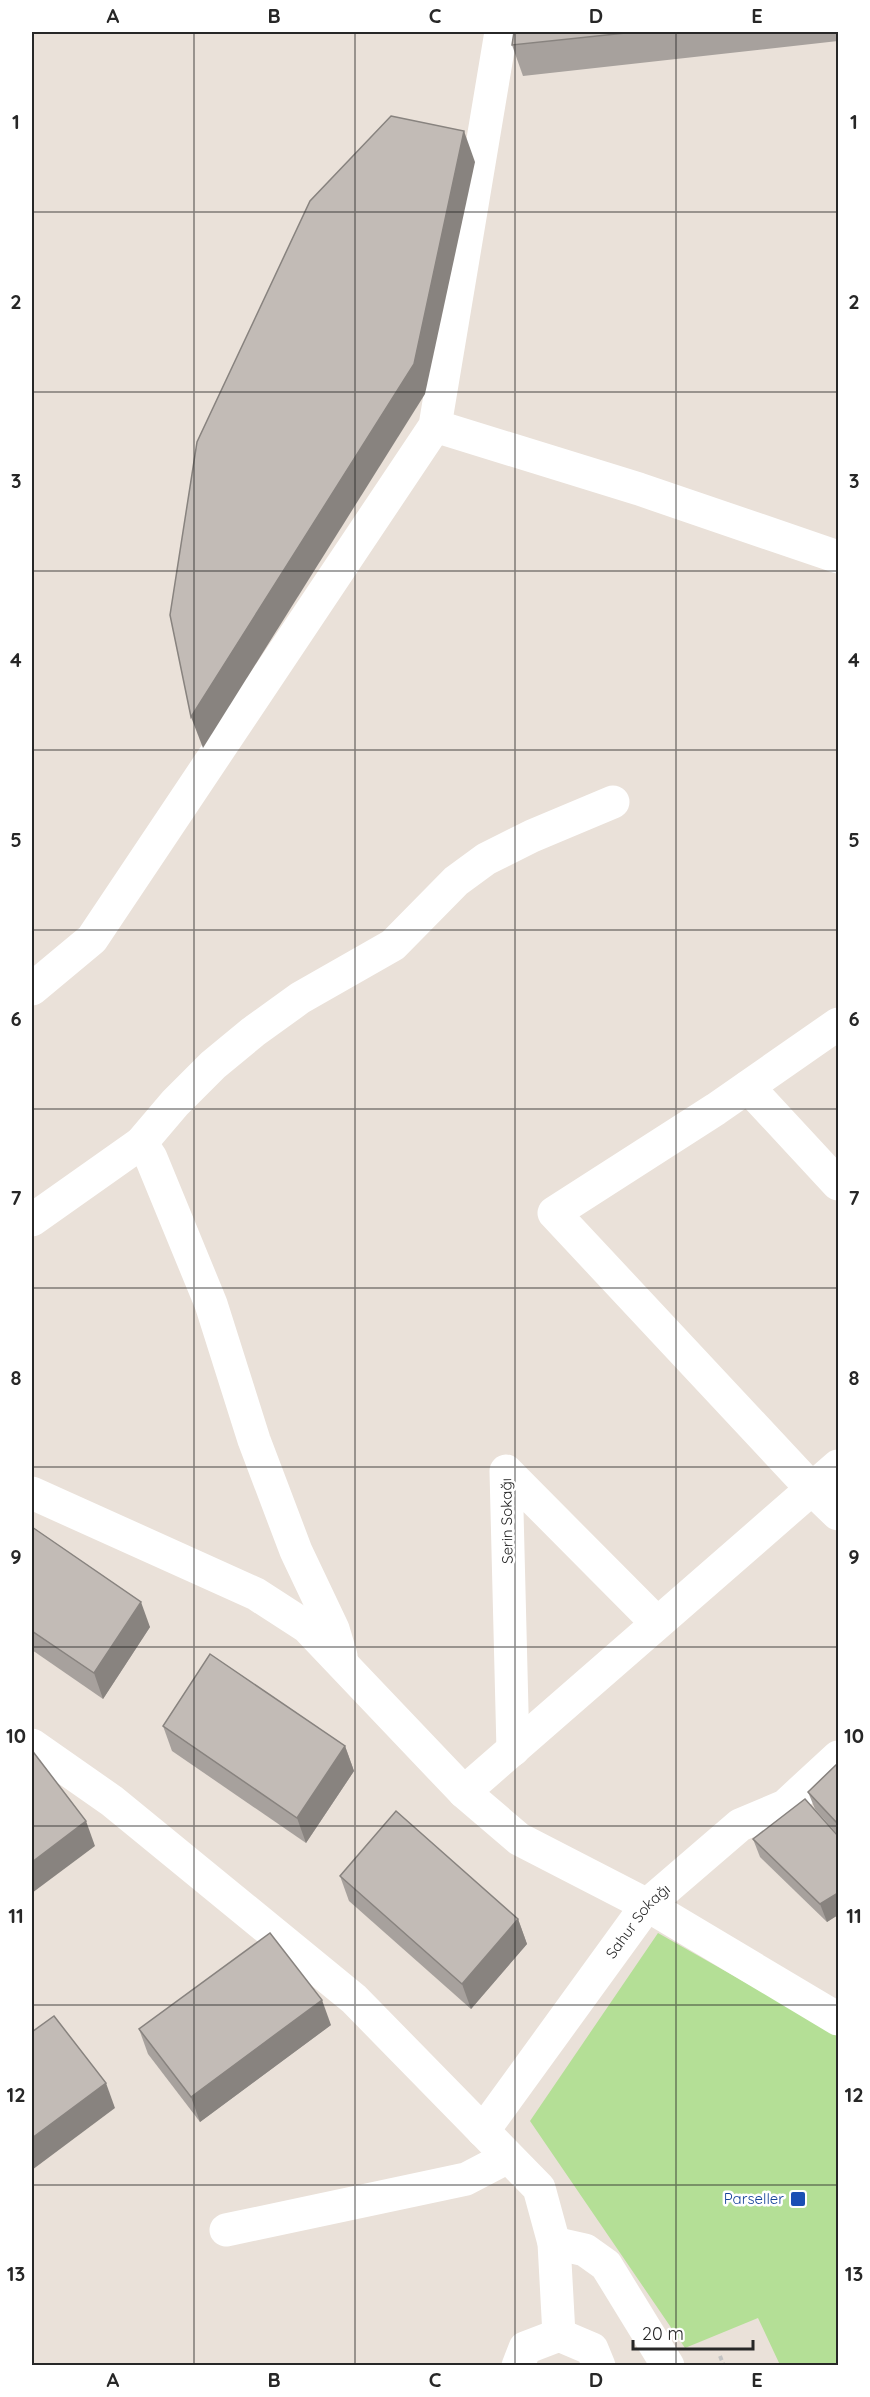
<svg xmlns="http://www.w3.org/2000/svg" width="870" height="2397" font-family="Quicksand,sans-serif">
<rect width="100%" height="100%" fill="#eae1d9"/>
<!-- green -->
<polygon fill="#b4df96" points="658,1933 838,2035 838,2365 780,2365 758,2318 685,2348 530,2121"/>
<g fill="none" stroke-linecap="round" stroke-linejoin="round">
<!-- path -->
<polyline stroke="#c3c3c3" stroke-width="4" stroke-dasharray="4.5 3" stroke-linecap="butt" points="720,2356 724,2366"/>
<!-- minor -->
<g stroke="#fff" stroke-width="33">
<polyline points="435,426 639,489 838,557"/>
<polyline points="32,989 92,939 435,426 501,32"/>
<polyline points="838,1024 716,1109 554,1213 812,1489 838,1514"/>
<polyline points="748,1087 838,1184"/>
<polyline points="141,1143 175,1103 213,1065 253,1032 300,998 393,945 456,881 486,859 532,836 613,802"/>
<polyline points="32,1220 141,1143 151,1158 211,1304 254,1440 296,1551 333,1629 341,1656"/>
<polyline points="32,1493 256,1594 307,1627 464,1792 519,1839 647,1905 838,2019"/>
<polyline points="32,1745 112,1801 354,1999 539,2188 554,2243 559,2335"/>
<polyline points="513,1750 506,1471 657,1623"/>
<polyline points="464,1792 838,1466"/>
<path id="s1" d="M483,2131L647,1905L740,1825L785,1806L838,1757"/>
<polyline points="226,2230 466,2179 508,2157"/>
<polyline points="554,2243 585,2250 606,2265 668,2366"/>
<polyline points="518,2366 525,2348 559,2335 592,2349 599,2366"/>
</g>
</g>
<!-- wall -->
<g fill="#a7a19d">
<polygon points="514,32 838,32 838,41 523,76 512,45"/>
<polygon points="32,1527 150,1627 103,1699 32,1650"/>
<polygon points="163,1726 345,1746 354,1771 306,1843 172,1751"/>
<polygon points="838,1763 838,1835 815,1809 808,1792"/>
<polygon points="838,1836 838,1915 827,1922 760,1857 753,1839"/>
<polygon points="340,1876 518,1919 527,1944 471,2009 349,1901"/>
<polygon points="331,2025 200,2122 148,2054 139,2029"/>
</g>
<!-- shaded-wall -->
<g fill="#88837f">
<polygon points="464,131 475,162 425,394 203,748 191,717"/>
<polygon points="141,1602 150,1627 103,1699 94,1673"/>
<polygon points="345,1746 354,1771 306,1843 297,1818"/>
<polygon points="86,1821 95,1846 32,1893 32,1862"/>
<polygon points="838,1893 838,1915 827,1922 820,1904"/>
<polygon points="518,1919 527,1944 471,2009 462,1984"/>
<polygon points="322,2000 331,2025 200,2122 191,2097"/>
<polygon points="106,2083 115,2108 32,2170 32,2138"/>
</g>
<!-- building -->
<g fill="#c2bbb6" stroke="#88837f" stroke-width="1.5">
<polygon points="514,32 635,32 512,45"/>
<polygon points="391,116 464,131 414,364 191,717 170,615 197,442 310,201"/>
<polygon points="32,1527 141,1602 94,1673 32,1631"/>
<polygon points="210,1654 345,1746 297,1818 163,1726"/>
<polygon points="34,1753 86,1821 32,1862 32,1755"/>
<polygon points="838,1763 838,1824 808,1792"/>
<polygon points="805,1799 838,1836 838,1893 820,1904 753,1839"/>
<polygon points="396,1811 518,1919 462,1984 340,1876"/>
<polygon points="270,1933 322,2000 191,2097 139,2029"/>
<polygon points="54,2016 106,2083 32,2138 32,2032"/>
</g>
<!-- grid -->
<path fill="none" stroke="#272727" stroke-width="1.5" stroke-opacity="0.55" d="M194,32V2366M355,32V2366M515,32V2366M676,32V2366M32,212H838M32,392H838M32,571H838M32,750H838M32,930H838M32,1109H838M32,1288H838M32,1467H838M32,1647H838M32,1826H838M32,2005H838M32,2185H838"/>
<!-- markers -->
<rect fill="#1a4fb4" stroke="#fff" stroke-width="2" x="790" y="2191" width="16" height="16" rx="3"/>
<g text-anchor="middle" stroke-width="5" stroke-linejoin="round" paint-order="stroke">
<!-- street labels -->
<g font-size="15" fill="#272727" stroke="#fff">
<text transform="translate(507 1521) rotate(-91)" y="5">Serin Sokağı</text>
<text dy="5" stroke="none"><textPath href="#s1" startOffset="261">Sahur Sokağı</textPath></text>
</g>
<!-- transit labels -->
<g font-size="15" fill="#164399" stroke="#fff" text-anchor="end">
<text x="784" y="2204">Parseller</text>
</g>
</g>
<!-- border -->
<rect width="870" height="2397" fill="none" stroke="#ffffff" stroke-width="66"/>
<!-- scale -->
<path d="M633 2340v9h120v-9" fill="none" stroke="#272727" stroke-width="3"/>
<text x="642" y="2340" font-size="18" fill="#272727" stroke="#ffffff" stroke-width="4.5" paint-order="stroke">20 m</text>
<rect x="33" y="33" width="804" height="2331" fill="none" stroke="#272727" stroke-width="2"/>
<g font-size="20" text-anchor="middle" font-weight="bold" fill="#272727">
<text x="113" y="23">A</text>
<text x="274" y="23">B</text>
<text x="435" y="23">C</text>
<text x="596" y="23">D</text>
<text x="757" y="23">E</text>
<text x="16" y="129">1</text>
<text x="854" y="129">1</text>
<text x="16" y="309">2</text>
<text x="854" y="309">2</text>
<text x="16" y="488">3</text>
<text x="854" y="488">3</text>
<text x="16" y="667">4</text>
<text x="854" y="667">4</text>
<text x="16" y="847">5</text>
<text x="854" y="847">5</text>
<text x="16" y="1026">6</text>
<text x="854" y="1026">6</text>
<text x="16" y="1205">7</text>
<text x="854" y="1205">7</text>
<text x="16" y="1385">8</text>
<text x="854" y="1385">8</text>
<text x="16" y="1564">9</text>
<text x="854" y="1564">9</text>
<text x="16" y="1743">10</text>
<text x="854" y="1743">10</text>
<text x="16" y="1923">11</text>
<text x="854" y="1923">11</text>
<text x="16" y="2102">12</text>
<text x="854" y="2102">12</text>
<text x="16" y="2281">13</text>
<text x="854" y="2281">13</text>
<text x="113" y="2387">A</text>
<text x="274" y="2387">B</text>
<text x="435" y="2387">C</text>
<text x="596" y="2387">D</text>
<text x="757" y="2387">E</text>
</g>
</svg>
